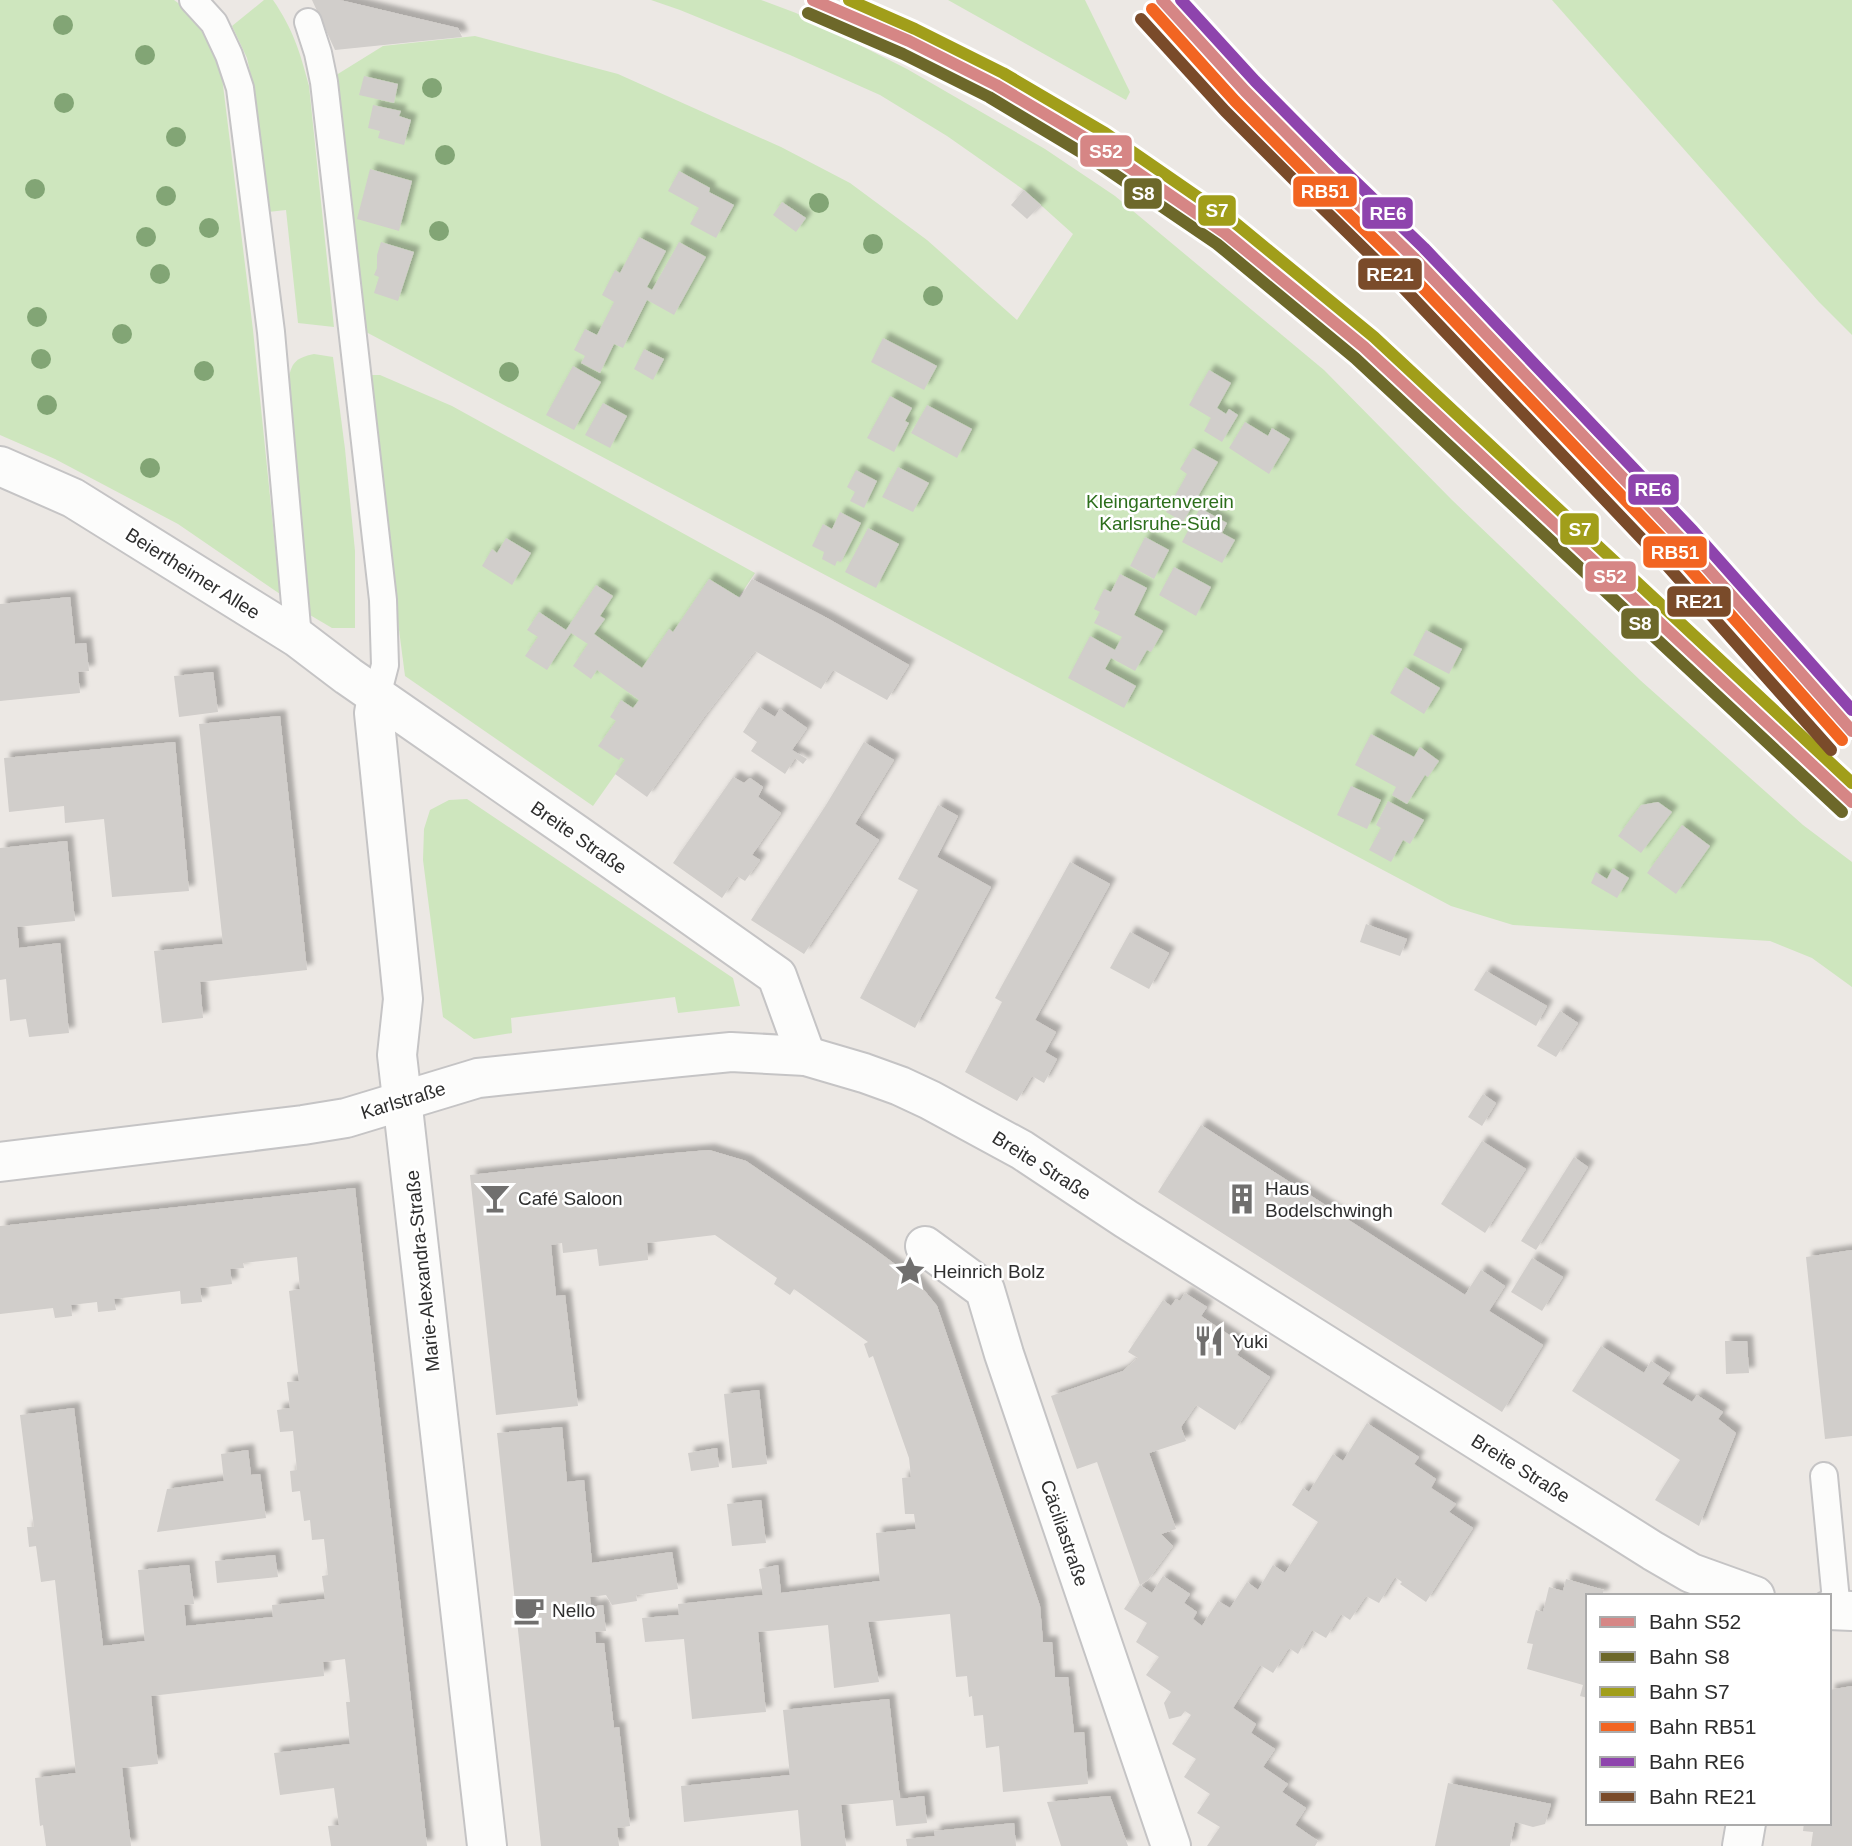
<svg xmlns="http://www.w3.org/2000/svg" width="1852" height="1846" font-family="Arial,sans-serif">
<defs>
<filter id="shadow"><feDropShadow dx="6" dy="-6" stdDeviation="2" flood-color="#0004"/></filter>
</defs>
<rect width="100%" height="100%" fill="#ece8e4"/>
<!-- green -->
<g fill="#cee6be">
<polygon points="0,0 174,0 185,8 206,36 222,77 253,330 280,594 178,524 55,459 0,435"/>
<path d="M264,0H273C293,29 300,52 309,86L334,327L298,323L286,210L268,212L251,76L247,58L232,26Z"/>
<polygon points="651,0 761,0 796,13 907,69 1045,149 1115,196 1324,370 1452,500 1640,680 1803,825 1852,862 1852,987 1812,958 1770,941 1513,925 1451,906 366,332 333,77 383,46 475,36 618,74 781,147 850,183 927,240 1017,320 1073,234 1024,190 947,136 880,95 790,55 680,10"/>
<polygon points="948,0 1085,0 1130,92 1126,100"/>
<polygon points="1552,0 1852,0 1852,335 1819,302"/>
<path d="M314,354L333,357L345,449L355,551V628H332L310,615L288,382C291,363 295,358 314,354Z"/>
<polygon points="371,375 380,375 452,406 755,573 702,652 593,806 405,676 367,383"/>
<polygon points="467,799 733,978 740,1006 678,1013 675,997 511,1018 512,1033 474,1039 443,1017 423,860 424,829 430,810 449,800"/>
</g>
<!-- building -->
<g fill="#d1cecb" filter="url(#shadow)">
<polygon points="312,0 340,0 458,28 462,37 335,50"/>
<polygon points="364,76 398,84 394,103 359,95"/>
<polygon points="373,105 401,111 399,116 411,120 404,145 378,138 380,131 368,128"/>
<polygon points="370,169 412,181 399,231 357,219"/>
<polygon points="679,171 710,188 709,192 734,205 716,238 690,224 699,208 668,191"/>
<polygon points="1024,190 1041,205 1027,219 1011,205"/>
<polygon points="782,202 806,218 796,232 773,215"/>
<polygon points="639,237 666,251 647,287 652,290 679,242 706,257 674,315 647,300 623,348 614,344 600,373 581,363 585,356 574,350 585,329 597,335 614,302 602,295 615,270 620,273"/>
<polygon points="381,242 414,252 398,301 374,293 379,277 374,275 377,268 377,255"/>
<polygon points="883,338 937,366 924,390 871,362"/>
<polygon points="644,349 664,359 653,380 634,369"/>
<polygon points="573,366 601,382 574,430 546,415"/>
<polygon points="1209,370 1231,383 1217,408 1226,414 1229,409 1238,415 1222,442 1204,431 1211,418 1189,405"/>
<polygon points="890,396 912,408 905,421 909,423 894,452 867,438"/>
<polygon points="603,403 627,416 610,448 585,435"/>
<polygon points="927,405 972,429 957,458 911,433"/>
<polygon points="1245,422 1268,436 1272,428 1290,439 1269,474 1229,448"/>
<polygon points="1193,448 1218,462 1183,522 1166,512 1187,474 1180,469"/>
<polygon points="898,467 929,483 913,512 882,497"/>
<polygon points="856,470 877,481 864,508 850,501 855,492 847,487"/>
<polygon points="1200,508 1227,523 1222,533 1235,540 1222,563 1182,542"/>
<polygon points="840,512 861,523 841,562 837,561 835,566 822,559 824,552 812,546 823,524 832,529"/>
<polygon points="868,528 899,544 876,588 845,572"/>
<polygon points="1145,537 1169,550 1154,579 1130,566"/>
<polygon points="506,538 531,553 512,585 482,566 492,549 497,553"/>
<polygon points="1174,567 1211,587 1196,616 1159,595"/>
<polygon points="1120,574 1147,588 1134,615 1163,631 1151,652 1147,650 1135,671 1111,658 1105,669 1136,686 1124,708 1068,678 1090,636 1115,650 1122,637 1094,623 1100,612 1094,609 1104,589 1111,592"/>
<polygon points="709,579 740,598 752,579 827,618 909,665 887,700 833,670 821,689 755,651 704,717 647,797 615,774 625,760 621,757 619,760 598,746 616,721 610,717 621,700 633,708 639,700 597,670 591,679 573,666 588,644 571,633 547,670 525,656 538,637 527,630 539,612 566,630 596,585 613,596 600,616 605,619 594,634 642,668 669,629 673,632"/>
<polygon points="70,597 75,644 86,643 89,671 78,672 80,693 0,701 0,604"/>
<polygon points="1426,630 1462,649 1449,674 1413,655"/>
<polygon points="1405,667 1440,688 1424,714 1390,693"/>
<polygon points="213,672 218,712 179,717 174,676"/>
<polygon points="759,707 775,717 780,709 807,728 792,750 807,759 803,764 795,758 785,774 751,751 757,742 743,732"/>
<polygon points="280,716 307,970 200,982 203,1018 162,1023 154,951 223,944 199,724"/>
<polygon points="1371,734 1414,757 1420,747 1439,761 1428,777 1425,775 1407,804 1392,795 1396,787 1355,765"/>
<polygon points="175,742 189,891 112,897 104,819 65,823 64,806 9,812 4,758"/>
<polygon points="864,742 894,760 855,824 879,840 804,954 751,920 826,805"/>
<polygon points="733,777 744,783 750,778 763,787 758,797 781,813 752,855 760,860 745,881 737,876 722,898 673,863"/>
<polygon points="1351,786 1381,800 1367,829 1337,815"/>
<polygon points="1388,801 1424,820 1410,844 1403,840 1391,862 1369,850 1381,828 1376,825"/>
<polygon points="1658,802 1672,812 1641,853 1618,836 1641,805"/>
<polygon points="938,805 958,816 937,857 991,887 915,1028 860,998 918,890 898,879"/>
<polygon points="1682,825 1710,846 1676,894 1647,873"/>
<polygon points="67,841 75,921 17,927 19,948 60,943 69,1033 29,1037 26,1019 10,1021 6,979 0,980 0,848"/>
<polygon points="1070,862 1110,884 1035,1020 1056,1032 1045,1052 1057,1059 1044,1083 1032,1076 1017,1101 965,1072 1002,1002 995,998"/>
<polygon points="1613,868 1629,878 1617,898 1591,883 1596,872 1607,879"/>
<polygon points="1366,924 1407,939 1400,956 1360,942"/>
<polygon points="1130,932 1169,953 1149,989 1110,968"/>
<polygon points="1486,971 1547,1006 1536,1026 1474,990"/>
<polygon points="1560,1011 1578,1023 1556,1057 1537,1046"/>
<polygon points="1483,1094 1496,1103 1482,1126 1468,1117"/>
<polygon points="1201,1125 1465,1295 1481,1270 1505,1286 1489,1311 1543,1345 1502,1412 1158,1192"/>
<polygon points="1482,1141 1526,1169 1485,1233 1441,1204"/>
<polygon points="709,1150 746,1161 869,1245 915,1279 937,1306 1040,1606 1043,1642 1052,1642 1055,1677 1068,1677 1074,1733 1084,1732 1088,1784 1003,1792 999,1746 986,1748 983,1715 974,1716 972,1696 969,1697 967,1676 956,1677 950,1614 868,1622 879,1682 834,1688 828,1625 758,1632 766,1712 692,1719 684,1639 645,1642 642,1618 679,1615 678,1604 763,1595 759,1569 778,1565 781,1593 880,1581 876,1533 916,1529 914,1514 905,1514 902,1478 911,1477 909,1458 873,1356 869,1358 864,1344 868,1342 794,1289 790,1295 774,1284 777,1278 715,1235 647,1243 648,1260 599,1266 597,1249 563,1253 562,1243 551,1245 556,1296 565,1295 578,1406 496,1415 470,1175 663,1154"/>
<polygon points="1574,1157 1588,1167 1536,1250 1521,1241"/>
<polygon points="355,1188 427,1846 331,1846 328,1826 339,1825 334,1788 280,1795 274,1753 350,1744 346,1702 350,1702 345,1659 323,1662 324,1676 151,1696 158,1764 122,1768 131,1846 46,1846 43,1825 40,1826 35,1778 76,1773 55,1580 41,1582 36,1546 29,1547 27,1527 34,1527 20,1415 74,1408 103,1646 145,1641 138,1570 189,1565 194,1604 184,1605 186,1626 273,1617 272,1605 325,1599 322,1576 328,1575 324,1539 312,1540 310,1520 304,1521 300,1491 292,1492 290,1471 297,1470 293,1431 280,1432 277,1410 290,1408 287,1382 299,1381 289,1291 300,1289 297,1257 243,1263 244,1268 230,1269 232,1284 200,1288 202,1302 181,1304 180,1291 114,1299 116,1310 98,1312 97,1302 71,1305 72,1316 55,1318 53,1308 0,1314 0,1226"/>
<polygon points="1852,1250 1852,1436 1825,1439 1806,1257"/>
<polygon points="1532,1258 1563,1277 1542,1311 1511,1292"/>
<polygon points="1185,1293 1207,1307 1201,1316 1244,1345 1237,1355 1270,1377 1235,1430 1196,1405 1181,1427 1186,1441 1149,1453 1176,1529 1161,1534 1173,1546 1148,1580 1140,1585 1097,1462 1077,1469 1051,1396 1123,1371 1138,1358 1128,1352 1163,1300 1171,1306 1176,1299 1180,1301"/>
<polygon points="1725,1341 1747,1341 1749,1373 1726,1374"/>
<polygon points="1601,1346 1644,1373 1651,1361 1670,1373 1662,1384 1692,1402 1697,1395 1723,1412 1718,1419 1736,1433 1699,1526 1655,1500 1680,1460 1572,1391"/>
<polygon points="759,1390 767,1464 732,1468 724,1394"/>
<polygon points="1367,1423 1419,1457 1414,1464 1436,1479 1431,1488 1456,1504 1449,1512 1473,1528 1426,1602 1400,1584 1402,1582 1395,1577 1379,1603 1366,1596 1350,1620 1341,1614 1326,1638 1312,1630 1298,1654 1289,1648 1273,1673 1260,1665 1233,1708 1256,1724 1251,1733 1275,1749 1263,1767 1288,1784 1282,1792 1306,1808 1295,1825 1318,1841 1315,1846 1207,1846 1220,1827 1197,1813 1210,1794 1184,1777 1196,1759 1172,1744 1191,1715 1185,1711 1181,1716 1169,1719 1164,1703 1171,1692 1146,1675 1159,1657 1136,1642 1147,1623 1124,1609 1140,1585 1152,1593 1163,1576 1190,1594 1184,1603 1197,1612 1193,1619 1202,1626 1218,1601 1230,1608 1247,1582 1258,1590 1273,1565 1285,1573 1318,1522 1292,1505 1303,1488 1309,1492 1333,1454 1343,1461"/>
<polygon points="562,1427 567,1482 584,1480 592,1563 672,1552 678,1589 636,1595 637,1601 612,1605 606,1595 590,1597 591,1607 603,1605 606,1631 595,1632 596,1643 604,1643 614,1728 619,1727 630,1826 617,1828 619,1846 541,1846 497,1433"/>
<polygon points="717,1448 719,1467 691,1471 688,1453"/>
<polygon points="248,1450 251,1475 260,1474 266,1518 157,1532 167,1489 224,1481 221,1454"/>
<polygon points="761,1500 766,1543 732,1546 727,1504"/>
<polygon points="275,1555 278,1577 217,1583 215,1561"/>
<polygon points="1566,1579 1604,1590 1602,1596 1588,1596 1588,1698 1580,1696 1583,1685 1527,1669 1533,1644 1527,1643 1536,1610 1543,1612 1549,1587 1563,1591"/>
<polygon points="1852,1686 1852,1846 1811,1846 1813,1832 1803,1831 1804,1823 1829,1823 1829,1690"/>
<polygon points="889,1699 900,1799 924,1796 927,1823 896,1826 893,1800 841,1805 846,1846 801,1846 798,1810 684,1822 681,1786 790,1775 783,1710"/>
<polygon points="1448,1783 1551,1804 1545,1824 1533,1827 1515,1822 1510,1846 1435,1846"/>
<polygon points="1110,1796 1128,1846 1061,1846 1047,1802"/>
<polygon points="1014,1823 1016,1846 907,1846 906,1839 935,1836 934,1831"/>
</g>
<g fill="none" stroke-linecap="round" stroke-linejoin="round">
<!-- service casing -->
<g stroke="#c5c4c5" stroke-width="30">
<g id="service">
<polyline points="193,0 214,23 229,55 240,88 271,332 298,638"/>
<polyline points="308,22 318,53 324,82 383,600 385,665 377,696"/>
<polyline points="1824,1476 1837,1611"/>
</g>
</g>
<!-- minor casing -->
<g stroke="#c5c4c5" stroke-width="42">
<g id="minor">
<polyline points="0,466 73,498 298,638 348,676 576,834 777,976 806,1056"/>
<polyline points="377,696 374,713 403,999 397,1055 487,1846"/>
<polyline points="925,1246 985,1290 1004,1354 1171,1846"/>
<polyline points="1742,1846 1746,1823"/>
</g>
</g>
<!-- tertiary casing -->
<g stroke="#c5c4c5" stroke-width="42">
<g id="tertiary">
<polyline points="0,1162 303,1125 346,1118 478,1078 680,1057 731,1052 806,1056 864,1073 900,1086 930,1100 1022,1150 1126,1219 1653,1551 1691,1573 1755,1596"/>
<polyline points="1829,1610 1852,1611"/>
</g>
</g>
<!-- service -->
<use href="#service" stroke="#fcfcfb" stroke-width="26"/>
<!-- minor -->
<use href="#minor" stroke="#fcfcfb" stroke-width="38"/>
<!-- tertiary -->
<use href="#tertiary" stroke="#fcfcfb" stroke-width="38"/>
<!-- rail-1 casing -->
<g stroke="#fff" stroke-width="18">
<g id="rail-1">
<polyline points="813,0 909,41 996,85 1097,145 1225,233 1364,347 1852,802"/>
<polyline points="1162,0 1245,91 1324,171 1414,258 1683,541 1852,731"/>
</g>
</g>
<!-- rail-2 casing -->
<g stroke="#fff" stroke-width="18">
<polyline id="rail-2" points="808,13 903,54 989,97 1089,157 1217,244 1355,358 1842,812"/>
</g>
<!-- rail-3 casing -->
<g stroke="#fff" stroke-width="18">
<polyline id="rail-3" points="849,0 915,29 1003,73 1105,133 1234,222 1374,337 1852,783"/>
</g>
<!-- rail-4 casing -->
<g stroke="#fff" stroke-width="18">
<polyline id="rail-4" points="1152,9 1235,101 1314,181 1404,268 1673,550 1842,740"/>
</g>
<!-- rail-5 casing -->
<g stroke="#fff" stroke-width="18">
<polyline id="rail-5" points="1181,0 1255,81 1334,161 1424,248 1693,531 1852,710"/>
</g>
<!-- rail-6 casing -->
<g stroke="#fff" stroke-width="18">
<polyline id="rail-6" points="1141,19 1225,111 1305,191 1394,278 1662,560 1831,750"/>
</g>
<!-- rail-1 -->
<use href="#rail-1" stroke="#d68685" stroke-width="12"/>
<!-- rail-2 -->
<use href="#rail-2" stroke="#6d682a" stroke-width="12"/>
<!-- rail-3 -->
<use href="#rail-3" stroke="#a19e1a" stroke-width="12"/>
<!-- rail-4 -->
<use href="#rail-4" stroke="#f26522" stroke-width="12"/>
<!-- rail-5 -->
<use href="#rail-5" stroke="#8e44ad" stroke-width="12"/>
<!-- rail-6 -->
<use href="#rail-6" stroke="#7a4b2a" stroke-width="12"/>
</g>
<!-- trees -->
<g fill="#82a575">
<circle cx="63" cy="25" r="10"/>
<circle cx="145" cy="55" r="10"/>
<circle cx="432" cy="88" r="10"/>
<circle cx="64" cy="103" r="10"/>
<circle cx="176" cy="137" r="10"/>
<circle cx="445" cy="155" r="10"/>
<circle cx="35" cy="189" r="10"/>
<circle cx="166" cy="196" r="10"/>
<circle cx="819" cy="203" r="10"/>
<circle cx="209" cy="228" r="10"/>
<circle cx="439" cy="231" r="10"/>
<circle cx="146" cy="237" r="10"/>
<circle cx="873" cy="244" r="10"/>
<circle cx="160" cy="274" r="10"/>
<circle cx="933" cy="296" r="10"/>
<circle cx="37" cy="317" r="10"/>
<circle cx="122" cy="334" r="10"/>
<circle cx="41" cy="359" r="10"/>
<circle cx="204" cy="371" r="10"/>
<circle cx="509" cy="372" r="10"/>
<circle cx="47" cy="405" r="10"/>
<circle cx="150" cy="468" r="10"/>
</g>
<!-- icons -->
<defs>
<g id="bar-bare" transform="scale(2.415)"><path d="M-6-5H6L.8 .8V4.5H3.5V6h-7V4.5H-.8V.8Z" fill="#706f6e" stroke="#fff" stroke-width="2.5" paint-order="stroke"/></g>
<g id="building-bare" transform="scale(2.415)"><path d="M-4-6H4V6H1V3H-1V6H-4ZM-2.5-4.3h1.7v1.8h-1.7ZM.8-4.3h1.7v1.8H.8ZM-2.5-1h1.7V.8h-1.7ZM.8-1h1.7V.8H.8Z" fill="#706f6e" stroke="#fff" stroke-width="2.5" paint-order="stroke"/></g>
<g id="sight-bare" transform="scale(2.415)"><path d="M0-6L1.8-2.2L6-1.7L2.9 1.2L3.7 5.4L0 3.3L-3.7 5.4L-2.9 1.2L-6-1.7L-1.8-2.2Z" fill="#706f6e" stroke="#fff" stroke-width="2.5" paint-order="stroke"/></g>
<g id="restaurant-bare" transform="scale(2.415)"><path d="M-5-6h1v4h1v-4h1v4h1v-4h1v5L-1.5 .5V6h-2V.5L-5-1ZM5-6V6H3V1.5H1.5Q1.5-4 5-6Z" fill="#706f6e" stroke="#fff" stroke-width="2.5" paint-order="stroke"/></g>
<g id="cafe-bare" transform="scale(2.415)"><path d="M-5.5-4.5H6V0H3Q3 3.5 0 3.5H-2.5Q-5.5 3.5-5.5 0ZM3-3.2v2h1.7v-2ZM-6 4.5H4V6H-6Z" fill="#706f6e" stroke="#fff" stroke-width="2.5" paint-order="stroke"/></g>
</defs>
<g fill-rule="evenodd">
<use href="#bar-bare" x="495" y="1198"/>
<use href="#building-bare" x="1242" y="1199"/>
<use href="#sight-bare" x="910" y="1271"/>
<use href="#restaurant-bare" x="1209" y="1341"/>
<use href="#cafe-bare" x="529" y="1610"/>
</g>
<g text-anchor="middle" stroke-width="5" stroke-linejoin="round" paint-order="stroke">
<!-- park labels -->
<g font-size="19" fill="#2c6e1b" stroke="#fff">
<text x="1160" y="508">Kleingartenverein<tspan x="1160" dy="22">Karlsruhe-Süd</tspan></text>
</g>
<!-- street labels -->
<g font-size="19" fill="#2e2e2e" stroke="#fff">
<text transform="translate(193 573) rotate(32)" y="7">Beiertheimer Allee</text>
<text transform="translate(579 837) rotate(35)" y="7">Breite Straße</text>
<text transform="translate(403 1100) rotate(-17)" y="7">Karlstraße</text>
<text transform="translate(1042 1165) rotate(32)" y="7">Breite Straße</text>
<text transform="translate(422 1271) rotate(-96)" y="7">Marie-Alexandra-Straße</text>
<text transform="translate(1521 1468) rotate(32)" y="7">Breite Straße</text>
<text transform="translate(1065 1533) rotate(71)" y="7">Cäciliastraße</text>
</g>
<!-- poi labels -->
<g font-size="19" fill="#2e2e2e" stroke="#fff" text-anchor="start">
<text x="1265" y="1195">Haus<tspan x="1265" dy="22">Bodelschwingh</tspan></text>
<text x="518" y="1205">Café Saloon</text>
<text x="933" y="1278">Heinrich Bolz</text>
<text x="1232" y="1348">Yuki</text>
<text x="552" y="1617">Nello</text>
</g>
</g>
<g stroke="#fff" stroke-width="2.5">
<rect x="1079" y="134" width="54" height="34" rx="7" fill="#d68685"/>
<rect x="1292" y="175" width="66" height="33" rx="7" fill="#f26522"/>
<rect x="1123" y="177" width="40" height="33" rx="7" fill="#6d682a"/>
<rect x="1197" y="194" width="40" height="33" rx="7" fill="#a19e1a"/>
<rect x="1361" y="196" width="53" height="34" rx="7" fill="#8e44ad"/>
<rect x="1357" y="257" width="66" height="34" rx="7" fill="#7a4b2a"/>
<rect x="1627" y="473" width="53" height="33" rx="7" fill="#8e44ad"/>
<rect x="1559" y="512" width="41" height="34" rx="7" fill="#a19e1a"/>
<rect x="1642" y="535" width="66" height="34" rx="7" fill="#f26522"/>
<rect x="1584" y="560" width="53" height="33" rx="7" fill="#d68685"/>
<rect x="1666" y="585" width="66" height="33" rx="7" fill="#7a4b2a"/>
<rect x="1620" y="607" width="40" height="33" rx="7" fill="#6d682a"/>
</g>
<g font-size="19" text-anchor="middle" font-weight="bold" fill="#fff">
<text x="1106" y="158">S52</text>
<text x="1325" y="198">RB51</text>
<text x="1143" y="200">S8</text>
<text x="1217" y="217">S7</text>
<text x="1388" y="220">RE6</text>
<text x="1390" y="281">RE21</text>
<text x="1653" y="496">RE6</text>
<text x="1580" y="536">S7</text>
<text x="1675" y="559">RB51</text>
<text x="1610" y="583">S52</text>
<text x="1699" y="608">RE21</text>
<text x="1640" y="630">S8</text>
</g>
<!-- legend -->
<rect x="1586" y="1594" width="245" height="231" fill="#ffffff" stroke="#ababab" stroke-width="2"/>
<rect x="1600" y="1617" width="35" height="10" fill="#d68685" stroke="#ababab" stroke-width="2"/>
<text x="1649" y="1629" font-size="21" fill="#2e2e2e">Bahn S52</text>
<rect x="1600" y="1652" width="35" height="10" fill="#6d682a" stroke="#ababab" stroke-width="2"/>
<text x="1649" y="1664" font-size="21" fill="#2e2e2e">Bahn S8</text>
<rect x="1600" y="1687" width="35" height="10" fill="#a19e1a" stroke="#ababab" stroke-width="2"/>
<text x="1649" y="1699" font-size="21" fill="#2e2e2e">Bahn S7</text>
<rect x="1600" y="1722" width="35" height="10" fill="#f26522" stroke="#ababab" stroke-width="2"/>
<text x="1649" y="1734" font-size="21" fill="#2e2e2e">Bahn RB51</text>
<rect x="1600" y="1757" width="35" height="10" fill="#8e44ad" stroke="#ababab" stroke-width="2"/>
<text x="1649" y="1769" font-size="21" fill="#2e2e2e">Bahn RE6</text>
<rect x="1600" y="1792" width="35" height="10" fill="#7a4b2a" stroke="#ababab" stroke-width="2"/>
<text x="1649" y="1804" font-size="21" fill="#2e2e2e">Bahn RE21</text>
</svg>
